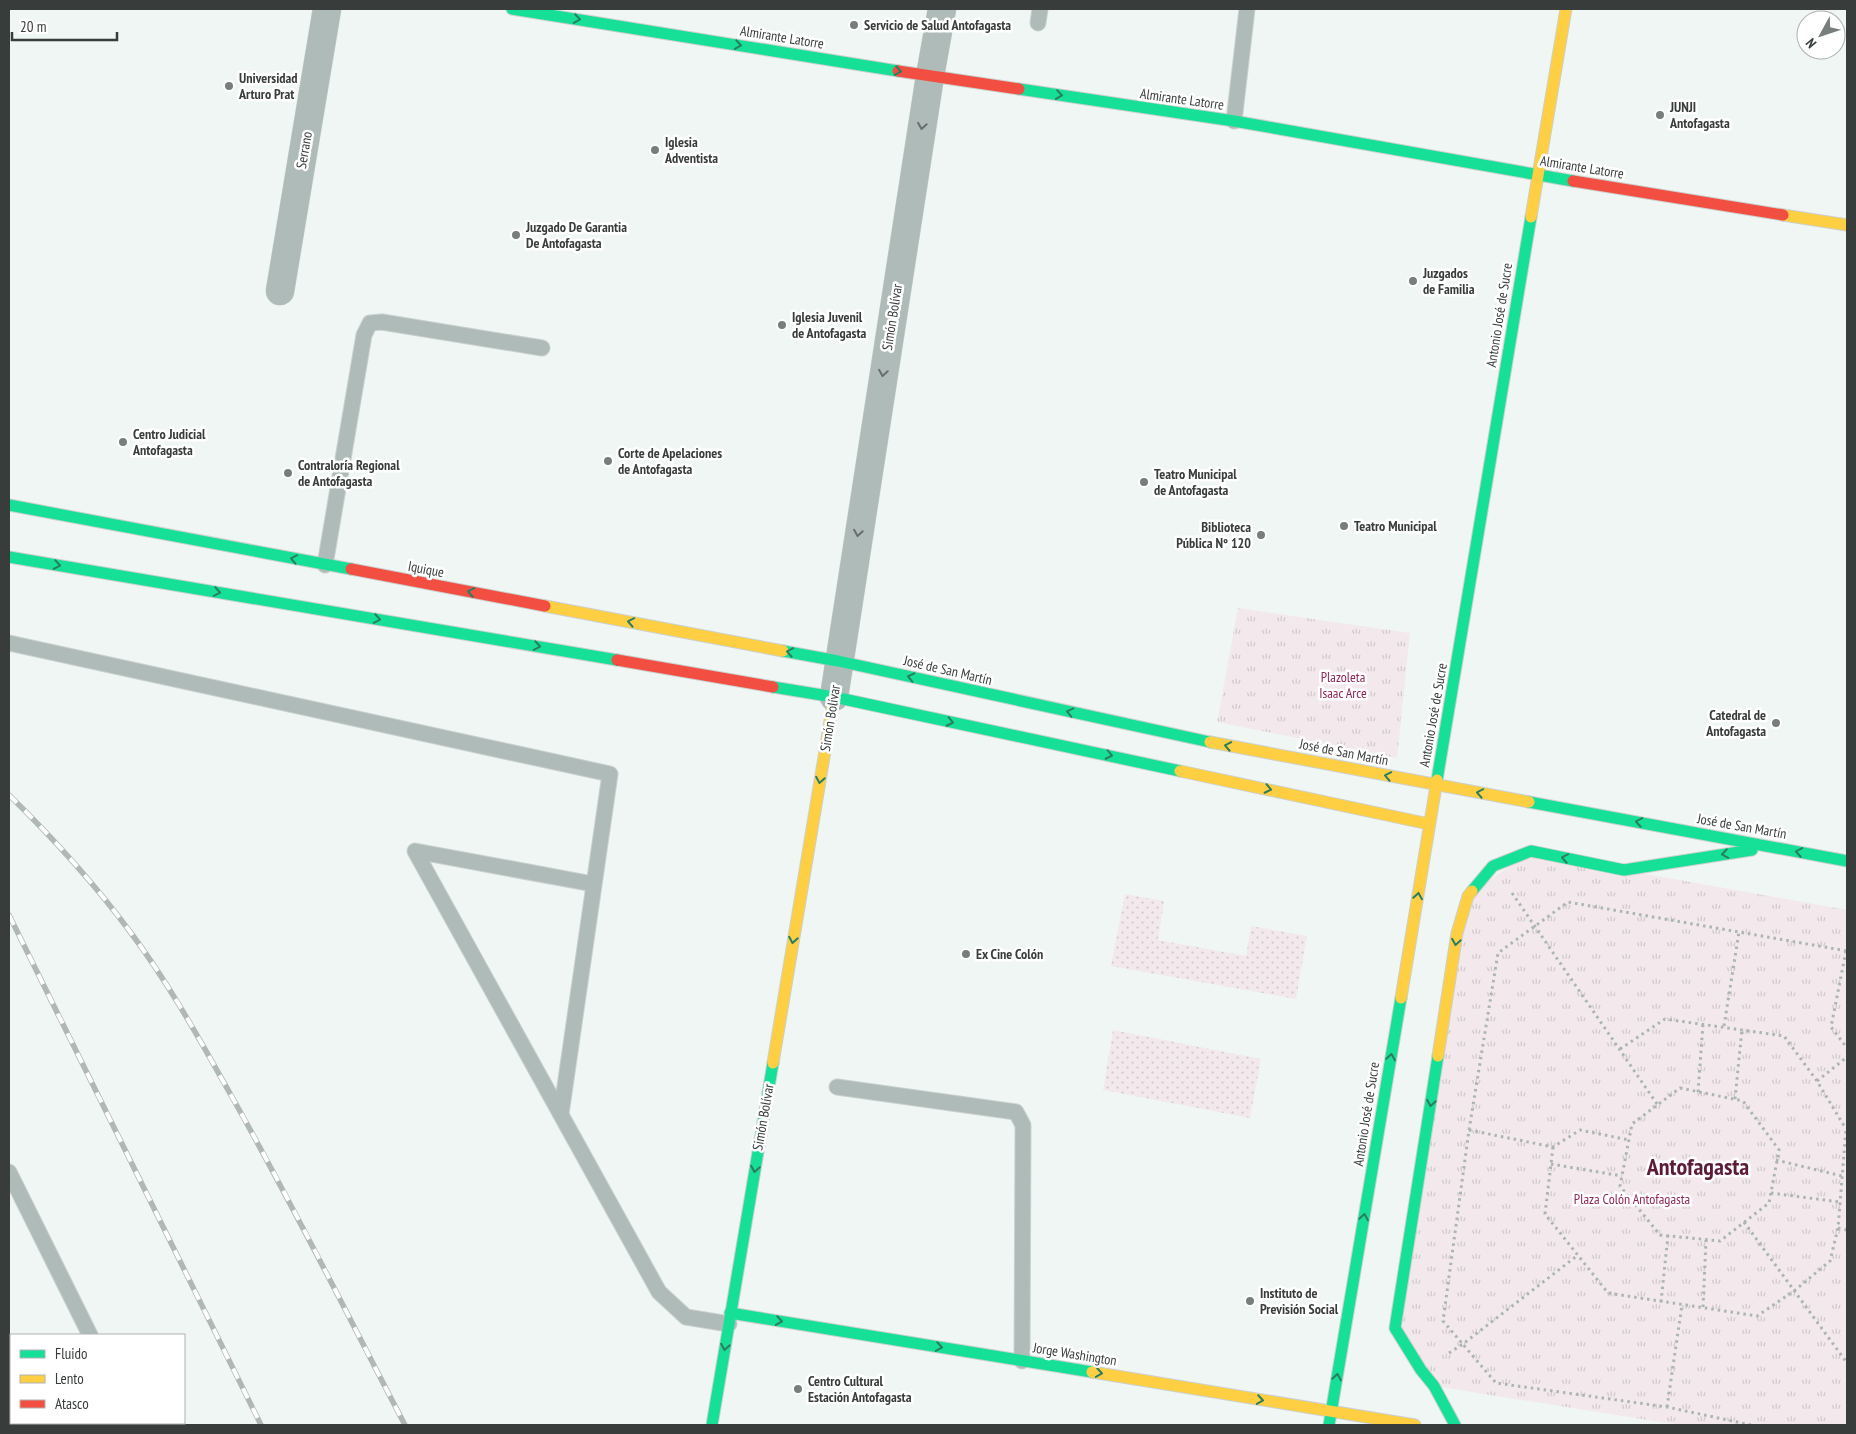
<svg xmlns="http://www.w3.org/2000/svg" width="1856" height="1434" font-family="'PT Sans Narrow',sans-serif">
<defs>
<pattern id="grass-dots" width="8" height="8" patternUnits="userSpaceOnUse" patternTransform="scale(1.25)"><rect width="8" height="8" fill="#f3e9ec"/><path d="M2 2h.1M6 6h.1" fill="none" stroke="#d1c9cb" stroke-width="1.8" stroke-linecap="round"/></pattern>
<pattern id="park-tufts" width="24" height="20" patternUnits="userSpaceOnUse" patternTransform="scale(1.25)"><rect width="24" height="20" fill="#f3e9ec"/><path d="M3 7l-1-3M5 7V3M7 7l1-3M15 17l-1-3M17 17v-4M19 17l1-3" fill="none" stroke="#d1c9cb"/></pattern>
</defs>
<rect width="100%" height="100%" fill="#eff6f4"/>
<!-- grass -->
<g fill="url(#grass-dots)">
<polygon points="1125,894 1164,901 1158,940 1246,956 1251,926 1307,936 1296,999 1111,966"/>
<polygon points="1113,1030 1261,1059 1250,1118 1103,1090"/>
</g>
<!-- park -->
<g fill="url(#park-tufts)">
<polygon points="1238,608 1410,633 1397,758 1217,722"/>
<polygon points="1531,851 1624,870 1847,910 1847,1425 1679,1425 1434,1386 1395,1328 1468,896"/>
</g>
<g fill="none" stroke-linecap="round" stroke-linejoin="round">
<!-- lane casing -->
<g stroke="#cbd0ce" stroke-width="17">
<g id="lane">
<polyline points="1038,23 1040,9"/>
<polyline points="1234,121 1247,9"/>
<polyline points="325,565 364,335 370,323 382,322 542,348"/>
<polyline points="9,643 610,774 561,1114"/>
<polyline points="593,884 415,851 659,1292 686,1317 729,1324"/>
<polyline points="837,1087 1016,1112 1023,1125 1022,1361"/>
<polyline points="9,1172 90,1335"/>
</g>
</g>
<!-- street casing -->
<g stroke="#cbd0ce" stroke-width="29">
<g id="street">
<polyline points="280,291 327,9"/>
<polyline points="834,697 930,76 942,9"/>
</g>
</g>
<!-- fast casing -->
<g stroke="#cbd0ce" stroke-width="13">
<g id="fast">
<polyline points="512,9 898,71"/>
<polyline points="1019,89 1234,121 1573,181"/>
<polyline points="9,505 351,569"/>
<polyline points="9,557 617,660"/>
<polyline points="783,651 838,661 1210,742"/>
<polyline points="773,687 834,697 1180,771"/>
<polyline points="1437,780 1531,217"/>
<polyline points="1529,802 1847,861"/>
<polyline points="1472,891 1493,866 1531,851 1624,870 1752,850"/>
<polyline points="1438,1056 1395,1328 1421,1370 1434,1386 1455,1425"/>
<polyline points="730,1313 1092,1372"/>
<polyline points="712,1425 773,1063"/>
<polyline points="1329,1425 1401,998"/>
</g>
</g>
<!-- slow casing -->
<g stroke="#cbd0ce" stroke-width="13">
<g id="slow">
<polyline points="1783,215 1847,225"/>
<polyline points="1531,217 1566,9"/>
<polyline points="545,606 783,651"/>
<polyline points="1210,742 1529,802"/>
<polyline points="1180,771 1429,824"/>
<polyline points="1401,998 1437,780"/>
<polyline points="1438,1056 1457,933 1468,896 1472,891"/>
<polyline points="773,1063 834,697"/>
<polyline points="1092,1372 1415,1425"/>
</g>
</g>
<!-- jam casing -->
<g stroke="#cbd0ce" stroke-width="13">
<g id="jam">
<polyline points="898,71 1019,89"/>
<polyline points="1573,181 1783,215"/>
<polyline points="351,569 545,606"/>
<polyline points="617,660 773,687"/>
</g>
</g>
<!-- path -->
<g stroke="#abb5b2" stroke-width="3" stroke-dasharray="2.5 4" stroke-linecap="butt">
<polyline points="1512,893 1657,1104"/>
<polyline points="1846,951 1831,1027 1847,1048"/>
<polyline points="1724,1026 1739,932"/>
<polyline points="1620,1049 1665,1019 1784,1036 1817,1081 1846,1129"/>
<polyline points="1817,1081 1847,1057"/>
<polygon points="1680,1088 1743,1101 1779,1150 1769,1203 1720,1241 1660,1235 1620,1186 1632,1124"/>
<polyline points="1698,1092 1703,1024"/>
<polyline points="1735,1099 1742,1029"/>
<polyline points="1469,1130 1553,1147 1580,1130 1629,1140"/>
<polyline points="1553,1147 1545,1214 1608,1293 1757,1316 1794,1291 1830,1261 1838,1228 1846,1129"/>
<polyline points="1776,1160 1842,1176"/>
<polyline points="1551,1164 1622,1176"/>
<polyline points="1771,1193 1840,1202"/>
<polyline points="1744,1222 1847,1363"/>
<polyline points="1838,1228 1847,1230"/>
<polyline points="1661,1302 1668,1235"/>
<polyline points="1703,1307 1706,1240"/>
<polyline points="1449,1353 1463,1344 1578,1255"/>
<polyline points="1667,1407 1682,1305"/>
<polyline points="1751,1425 1667,1407 1496,1383 1443,1321 1469,1130 1498,953 1568,902 1847,951"/>
</g>
<!-- lane -->
<use href="#lane" stroke="#aebbb8" stroke-width="15"/>
<!-- street -->
<use href="#street" stroke="#aebbb8" stroke-width="28"/>
<!-- fast -->
<use href="#fast" stroke="#16e098" stroke-width="11"/>
<!-- slow -->
<use href="#slow" stroke="#ffcf43" stroke-width="11"/>
<!-- jam -->
<use href="#jam" stroke="#f24e42" stroke-width="11"/>
<!-- rail casing -->
<g stroke="#afb8b5" stroke-width="5.5">
<g id="rail">
<path d="M9,795C53,838 94,883 131,933C170,985 201,1042 232,1097C293,1205 348,1316 405,1425"/>
<polyline points="9,915 261,1425"/>
</g>
</g>
<!-- rail -->
<use href="#rail" stroke="#fff" stroke-width="4" stroke-dasharray="11" stroke-linecap="butt"/>
</g>
<!-- one-way arrows -->
<defs><path id="oneway-chevron" d="M-2-3.5L2.5 0L-2 3.5" fill="none" stroke-width="1.6" stroke-linecap="round" stroke-linejoin="round" transform="scale(1.25)"/></defs>
<g stroke="#2a7e60">
<use href="#oneway-chevron" transform="translate(577 19) rotate(9)"/>
<use href="#oneway-chevron" transform="translate(738 45) rotate(9)"/>
<use href="#oneway-chevron" transform="translate(898 71) rotate(9)"/>
<use href="#oneway-chevron" transform="translate(1059 95) rotate(8)"/>
<use href="#oneway-chevron" transform="translate(294 559) rotate(-169)"/>
<use href="#oneway-chevron" transform="translate(57 565) rotate(10)"/>
<use href="#oneway-chevron" transform="translate(217 592) rotate(10)"/>
<use href="#oneway-chevron" transform="translate(471 592) rotate(-169)"/>
<use href="#oneway-chevron" transform="translate(377 619) rotate(10)"/>
<use href="#oneway-chevron" transform="translate(631 622) rotate(-169)"/>
<use href="#oneway-chevron" transform="translate(537 646) rotate(10)"/>
<use href="#oneway-chevron" transform="translate(790 652) rotate(-169)"/>
<use href="#oneway-chevron" transform="translate(911 677) rotate(-167)"/>
<use href="#oneway-chevron" transform="translate(1070 712) rotate(-167)"/>
<use href="#oneway-chevron" transform="translate(950 722) rotate(12)"/>
<use href="#oneway-chevron" transform="translate(1228 746) rotate(-169)"/>
<use href="#oneway-chevron" transform="translate(1109 755) rotate(12)"/>
<use href="#oneway-chevron" transform="translate(1388 776) rotate(-169)"/>
<use href="#oneway-chevron" transform="translate(820 780) rotate(100)"/>
<use href="#oneway-chevron" transform="translate(1268 789) rotate(12)"/>
<use href="#oneway-chevron" transform="translate(1480 793) rotate(-169)"/>
<use href="#oneway-chevron" transform="translate(1639 822) rotate(-170)"/>
<use href="#oneway-chevron" transform="translate(1799 852) rotate(-170)"/>
<use href="#oneway-chevron" transform="translate(1725 854) rotate(171)"/>
<use href="#oneway-chevron" transform="translate(1565 858) rotate(-169)"/>
<use href="#oneway-chevron" transform="translate(1418 896) rotate(-81)"/>
<use href="#oneway-chevron" transform="translate(793 940) rotate(100)"/>
<use href="#oneway-chevron" transform="translate(1456 942) rotate(99)"/>
<use href="#oneway-chevron" transform="translate(1391 1057) rotate(-81)"/>
<use href="#oneway-chevron" transform="translate(1431 1103) rotate(99)"/>
<use href="#oneway-chevron" transform="translate(755 1169) rotate(100)"/>
<use href="#oneway-chevron" transform="translate(1364 1217) rotate(-81)"/>
<use href="#oneway-chevron" transform="translate(779 1321) rotate(9)"/>
<use href="#oneway-chevron" transform="translate(725 1347) rotate(100)"/>
<use href="#oneway-chevron" transform="translate(939 1347) rotate(9)"/>
<use href="#oneway-chevron" transform="translate(1099 1373) rotate(9)"/>
<use href="#oneway-chevron" transform="translate(1337 1377) rotate(-81)"/>
<use href="#oneway-chevron" transform="translate(1260 1400) rotate(9)"/>
</g>
<g stroke="#676f6d">
<use href="#oneway-chevron" transform="translate(922 126) rotate(99)"/>
<use href="#oneway-chevron" transform="translate(883 373) rotate(99)"/>
<use href="#oneway-chevron" transform="translate(858 533) rotate(99)"/>
</g>
<!-- markers -->
<g fill="#787e7c" stroke="#fff" stroke-width="2">
<circle cx="854" cy="25" r="5"/>
<circle cx="229" cy="86" r="5"/>
<circle cx="1660" cy="115" r="5"/>
<circle cx="655" cy="150" r="5"/>
<circle cx="516" cy="235" r="5"/>
<circle cx="1413" cy="281" r="5"/>
<circle cx="782" cy="325" r="5"/>
<circle cx="123" cy="442" r="5"/>
<circle cx="608" cy="461" r="5"/>
<circle cx="288" cy="473" r="5"/>
<circle cx="1144" cy="482" r="5"/>
<circle cx="1344" cy="526" r="5"/>
<circle cx="1261" cy="535" r="5"/>
<circle cx="1776" cy="723" r="5"/>
<circle cx="966" cy="954" r="5"/>
<circle cx="1250" cy="1301" r="5"/>
<circle cx="798" cy="1389" r="5"/>
</g>
<g text-anchor="middle" stroke-width="5" stroke-linejoin="round" paint-order="stroke">
<!-- poi labels -->
<g font-size="14" font-weight="bold" fill="#383d3b" stroke="#fff" text-anchor="start">
<text x="864" y="30">Servicio de Salud Antofagasta</text>
<text x="239" y="83">Universidad<tspan x="239" dy="16">Arturo Prat</tspan></text>
<text x="1670" y="112">JUNJI<tspan x="1670" dy="16">Antofagasta</tspan></text>
<text x="665" y="147">Iglesia<tspan x="665" dy="16">Adventista</tspan></text>
<text x="526" y="232">Juzgado De Garantia<tspan x="526" dy="16">De Antofagasta</tspan></text>
<text x="1423" y="278">Juzgados<tspan x="1423" dy="16">de Familia</tspan></text>
<text x="792" y="322">Iglesia Juvenil<tspan x="792" dy="16">de Antofagasta</tspan></text>
<text x="133" y="439">Centro Judicial<tspan x="133" dy="16">Antofagasta</tspan></text>
<text x="618" y="458">Corte de Apelaciones<tspan x="618" dy="16">de Antofagasta</tspan></text>
<text x="298" y="470">Contraloría Regional<tspan x="298" dy="16">de Antofagasta</tspan></text>
<text x="1154" y="479">Teatro Municipal<tspan x="1154" dy="16">de Antofagasta</tspan></text>
<text x="1354" y="531">Teatro Municipal</text>
<text x="1251" y="532" text-anchor="end">Biblioteca<tspan x="1251" dy="16">Pública N° 120</tspan></text>
<text x="1766" y="720" text-anchor="end">Catedral de<tspan x="1766" dy="16">Antofagasta</tspan></text>
<text x="976" y="959">Ex Cine Colón</text>
<text x="1260" y="1298">Instituto de<tspan x="1260" dy="16">Previsión Social</tspan></text>
<text x="808" y="1386">Centro Cultural<tspan x="808" dy="16">Estación Antofagasta</tspan></text>
</g>
<!-- street labels -->
<g font-size="14" fill="#383d3b" stroke="#fff">
<text transform="translate(782 37) rotate(9)" y="5">Almirante Latorre</text>
<text transform="translate(1182 99) rotate(8)" y="5">Almirante Latorre</text>
<text transform="translate(304 150) rotate(-80)" y="5">Serrano</text>
<text transform="translate(1582 167) rotate(9)" y="5">Almirante Latorre</text>
<text transform="translate(1499 315) rotate(-81)" y="5">Antonio José de Sucre</text>
<text transform="translate(892 317) rotate(-81)" y="5">Simón Bolívar</text>
<text transform="translate(426 569) rotate(11)" y="5">Iquique</text>
<text transform="translate(948 670) rotate(13)" y="5">José de San Martín</text>
<text transform="translate(1433 715) rotate(-80)" y="5">Antonio José de Sucre</text>
<text transform="translate(830 718) rotate(-81)" y="5">Simón Bolívar</text>
<text transform="translate(1344 752) rotate(11)" y="5">José de San Martín</text>
<text transform="translate(1742 826) rotate(10)" y="5">José de San Martín</text>
<text transform="translate(1366 1114) rotate(-81)" y="5">Antonio José de Sucre</text>
<text transform="translate(763 1117) rotate(-80)" y="5">Simón Bolívar</text>
<text transform="translate(1075 1354) rotate(9)" y="5">Jorge Washington</text>
</g>
<!-- park labels -->
<g font-size="14" fill="#902657" stroke="#fff">
<text x="1343" y="682">Plazoleta<tspan x="1343" dy="16">Isaac Arce</tspan></text>
<text x="1632" y="1204">Plaza Colón Antofagasta</text>
</g>
<!-- town labels -->
<g font-size="24" font-weight="bold" fill="#5c1b37" stroke="#fff">
<text x="1698" y="1175">Antofagasta</text>
</g>
</g>
<!-- border -->
<rect width="1856" height="1434" fill="none" stroke="#383d3b" stroke-width="20"/>
<!-- legend -->
<rect x="10" y="1334" width="175" height="90" fill="#ffffff" stroke="#afb1b1"/>
<rect x="20" y="1350" width="25" height="8" fill="#16e098" stroke="#afb1b1"/>
<text x="55" y="1359" font-size="15" fill="#383d3b">Fluido</text>
<rect x="20" y="1375" width="25" height="8" fill="#ffcf43" stroke="#afb1b1"/>
<text x="55" y="1384" font-size="15" fill="#383d3b">Lento</text>
<rect x="20" y="1400" width="25" height="8" fill="#f24e42" stroke="#afb1b1"/>
<text x="55" y="1409" font-size="15" fill="#383d3b">Atasco</text>
<!-- north arrow -->
<g transform="translate(1821 35) rotate(230)"><circle r="24" fill="#ffffff" stroke="#afb1b1"/>
<path d="M0-4L9 19L0 12L-9 19Z" fill="#787e7c"/>
<text y="-8" font-size="14" font-weight="bold" text-anchor="middle" fill="#383d3b">N</text>
</g>
<!-- scale -->
<path d="M12 32v8h105v-8" fill="none" stroke="#383d3b" stroke-width="2.5"/>
<text x="20" y="32" font-size="15" fill="#383d3b" stroke="#ffffff" stroke-width="4" paint-order="stroke">20 m</text>
</svg>
